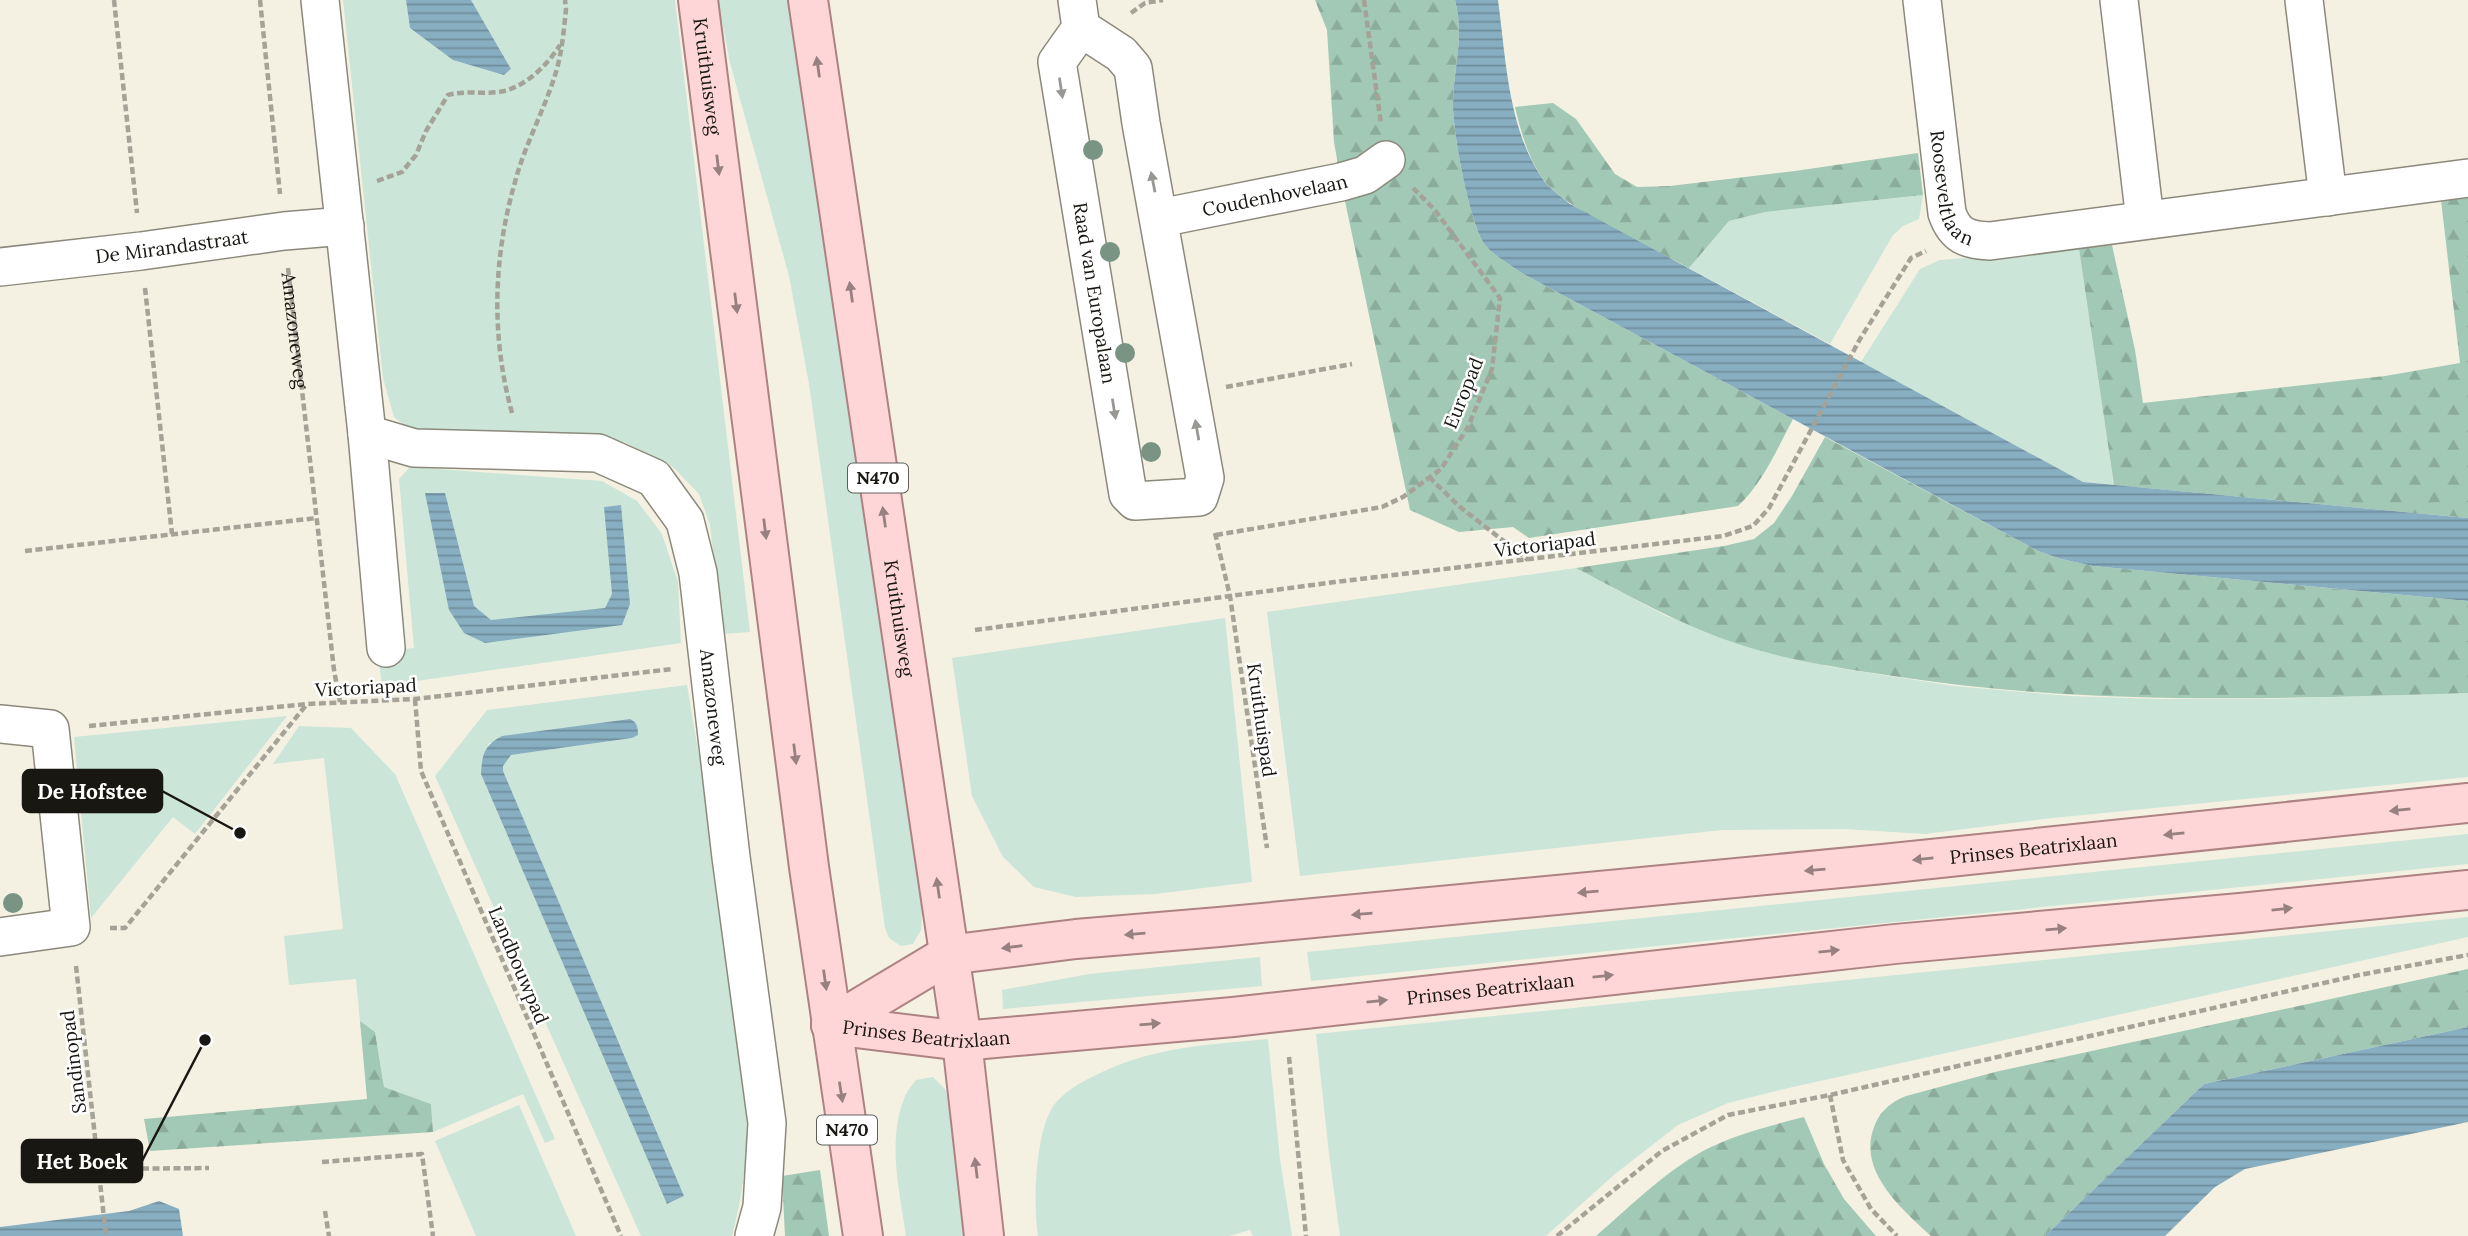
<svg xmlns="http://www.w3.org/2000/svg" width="2468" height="1236" font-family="Lora,serif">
<defs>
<pattern id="forest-firs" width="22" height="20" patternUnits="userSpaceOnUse" patternTransform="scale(1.75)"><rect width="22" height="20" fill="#a2c9b5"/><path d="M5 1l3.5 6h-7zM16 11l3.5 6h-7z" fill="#8bac9b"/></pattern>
<pattern id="water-rules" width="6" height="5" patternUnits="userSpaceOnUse" patternTransform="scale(1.75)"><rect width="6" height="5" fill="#87afc1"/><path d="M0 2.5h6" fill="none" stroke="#6e8d9b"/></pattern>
</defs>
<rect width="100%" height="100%" fill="#f4f1e2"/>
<!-- green -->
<g fill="#cbe5d8" fill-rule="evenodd">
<polygon points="343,0 406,0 410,28 504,75 511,69 471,0 675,0 750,632 722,634 710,525 699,494 673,467 624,442 410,430 394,417 383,378"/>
<polygon points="718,0 797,0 889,630 922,910 921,930 913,944 901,946 889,938 885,928 809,384 789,276 730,63"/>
<polygon points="1923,195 1919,219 1903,226 1893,235 1830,344 1689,268 1729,221 1765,212"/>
<polygon points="2079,249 2114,485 2083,482 1861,362 1920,269 1940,260"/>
<polygon points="410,467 602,481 637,501 662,534 678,582 681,643 382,686 378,652 414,648 399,479"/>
<polygon points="1576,568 1666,616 1826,666 1954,686 2070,696 2158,699 2267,699 2468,693 2468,777 2043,819 1925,834 1845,829 1722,830 1300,876 1267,612"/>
<polygon points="1225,618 1252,882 1155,894 1076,897 1034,887 1003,857 972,796 952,658"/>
<path d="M687,685L709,815L746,1097C748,1148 745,1187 732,1236H641L435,776L487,710ZM632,738L511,755L503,766V772L684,1196L668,1204L481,774L489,743Z"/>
<polygon points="287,716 195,834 173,817 91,918 74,737"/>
<polygon points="299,726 351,728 395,774 555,1139 545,1143 523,1094 433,1132 431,1104 384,1087 375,1032 360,1021 356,979 289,985 284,936 343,929 324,758 273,764"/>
<polygon points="2468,834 2468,864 1311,981 1307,952"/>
<polygon points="2468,917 2468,937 1784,1089 1728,1103 1678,1125 1615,1174 1546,1236 1340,1236 1329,1154 1316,1034"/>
<polygon points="1260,957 1262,986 1003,1009 1002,990 1089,974"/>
<path d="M1268,1039L1280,1159L1292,1236H1253L1250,1230L1229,1236H1038C1033,1204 1035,1132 1054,1105C1063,1093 1079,1083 1092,1077C1150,1047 1204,1045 1268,1039Z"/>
<path d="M933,1077L946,1090L967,1236H906C900,1193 887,1141 904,1099C906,1092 912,1086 916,1080Z"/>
<polygon points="519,1105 576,1236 476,1236 435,1141"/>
</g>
<!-- forest -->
<g fill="url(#forest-firs)">
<path d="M1315,0H1455C1465,38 1453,69 1453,106C1453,133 1470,227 1486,246C1494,256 1510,264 1520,272L1793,419C1777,449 1763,483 1738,506L1529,538L1513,527L1459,532L1410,510L1341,182L1334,142L1327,30Z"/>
<path d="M1553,103L1576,119L1615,174L1637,187L1670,186L1795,171L1918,153L1923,195L1765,212L1729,221L1689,268C1654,249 1562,208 1542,178C1527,155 1521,132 1515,107Z"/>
<polygon points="2468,196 2468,518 2114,485 2079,249 2112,245 2135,350 2143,403 2385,376 2460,363 2441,200"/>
<path d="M1825,437L2038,551L2061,559L2093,566L2468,601V693C2274,699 2086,706 1893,676C1848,669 1802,663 1758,650C1693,632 1635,599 1576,568L1724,546L1754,539L1774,523L1792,496Z"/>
<path d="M2468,969V1027L2204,1084L2045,1236H1931C1903,1210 1859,1173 1873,1130C1878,1113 1890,1102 1906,1096L1995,1072Z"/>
<polygon points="360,1021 375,1032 384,1087 431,1104 433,1132 150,1151 144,1119 367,1099"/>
<path d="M1804,1117L1824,1164L1844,1199L1876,1236H1596C1632,1205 1668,1168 1711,1147C1741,1133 1772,1125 1804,1117Z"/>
<polygon points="820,1170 829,1236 785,1236 782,1176"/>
</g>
<!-- water -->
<g fill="url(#water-rules)">
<polygon points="406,0 471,0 511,69 504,75 453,60 410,28"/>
<path d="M1455,0H1498C1506,59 1508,128 1542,178C1548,188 1561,196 1570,204L2083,482L2468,518V601L2093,566L2061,559L2038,551L1520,272C1510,264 1494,256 1486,246C1470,227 1453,133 1453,106C1453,69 1465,38 1455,0Z"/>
<polygon points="425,493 445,493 474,606 491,620 605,608 612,594 604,507 621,505 630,604 622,625 485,643 464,633 449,610"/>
<path d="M630,719C637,722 638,727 638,735L632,738L511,755L503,766V771L684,1196L667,1204L481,774C482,755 484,745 502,736Z"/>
<polygon points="2468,1027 2468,1122 2245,1169 2215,1187 2165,1236 2045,1236 2204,1084"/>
<polygon points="159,1201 179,1209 183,1236 0,1236 0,1227 129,1211"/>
</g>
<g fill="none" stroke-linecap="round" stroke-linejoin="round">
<!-- street casing -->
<g stroke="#8c897c" stroke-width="40">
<g id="street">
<polyline points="320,0 367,434 386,648"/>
<path id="s2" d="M1077,0L1081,28L1057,62L1128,494L1135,501L1199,497L1205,478L1141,123L1133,68L1121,54L1081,28"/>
<path id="s3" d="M1922,0L1947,213C1955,236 1967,240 1990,241L2468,178"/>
<polyline points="2119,0 2145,220"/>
<polyline points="2304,0 2328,197"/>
<path id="s4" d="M1160,218L1341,182L1365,175L1386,160"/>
<path id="s5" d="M0,267L141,251L284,231L345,226"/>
<path id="s6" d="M367,434L414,448L598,453L654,478L685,521L698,573L731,857L767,1123L762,1207L754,1236"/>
<polyline points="0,724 50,729 71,927 0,937"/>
</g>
</g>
<!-- primary casing -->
<g stroke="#ae8282" stroke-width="42">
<g id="primary">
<path id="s7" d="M698,0L809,867L863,1236"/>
<path id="s8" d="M808,0L962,1041L984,1236"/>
<path id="s9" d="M831,1025L948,955L1076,939L1219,927L1883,864L2468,803"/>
<path id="s10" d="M831,1025L962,1041L1233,1017L1895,944L2240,913L2468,890"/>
</g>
</g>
<!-- path -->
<g stroke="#a5a297" stroke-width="4.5" stroke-dasharray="7 3.5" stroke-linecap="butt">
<polyline points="114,0 137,213"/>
<polyline points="260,0 280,194"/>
<polyline points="1364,0 1381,124"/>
<polyline points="1131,13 1145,3 1163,0"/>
<path d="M377,181L402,172L416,155L426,131L448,95C467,90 486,95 504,91C528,85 548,64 560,45"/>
<path id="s1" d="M288,268L334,670L340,702"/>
<polyline points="145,288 172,534"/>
<polyline points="1226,387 1352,364"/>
<path d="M512,413C491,337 493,258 515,182C525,144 545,109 556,72C562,52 564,29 566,9L565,0"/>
<polyline points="1429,477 1460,507 1528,560"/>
<polyline points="1215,533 1230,596 1267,848"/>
<polyline points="1216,535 1382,507 1403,497 1441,469 1468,427 1492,369 1500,298 1434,209 1413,188"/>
<polyline points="25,551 317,518"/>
<polyline points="975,630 1335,582 1723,536 1753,526 1769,508 1860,339 1911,258 1926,251"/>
<polyline points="415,699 421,771 621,1236"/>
<polyline points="89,726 307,704 415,699 672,669"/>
<polyline points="110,928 125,928 307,704"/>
<polyline points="76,966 106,1236"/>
<polyline points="1289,1057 1306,1236"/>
<polyline points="1830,1095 1843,1160 1871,1209 1897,1236"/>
<polyline points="322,1162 422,1154 433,1236"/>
<polyline points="100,1169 209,1168"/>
<polyline points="325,1211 329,1236"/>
<polyline points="1557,1236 1662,1151 1728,1115 1830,1095 2359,975 2468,955"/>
</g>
<!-- street -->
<use href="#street" stroke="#fff" stroke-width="37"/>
<!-- primary -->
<use href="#primary" stroke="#fed6d8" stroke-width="38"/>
</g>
<!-- trees -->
<g fill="#799482">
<circle cx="1093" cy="150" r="10"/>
<circle cx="1110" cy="252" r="10"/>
<circle cx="1125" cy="353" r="10"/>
<circle cx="1151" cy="452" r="10"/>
<circle cx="13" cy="903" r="10"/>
</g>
<!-- one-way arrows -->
<defs><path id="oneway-solid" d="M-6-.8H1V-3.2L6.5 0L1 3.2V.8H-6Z" transform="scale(1.75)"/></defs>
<g fill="#97807f">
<use href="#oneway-solid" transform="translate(818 67) rotate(-98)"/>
<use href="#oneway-solid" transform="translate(718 165) rotate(83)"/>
<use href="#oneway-solid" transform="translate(851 292) rotate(-98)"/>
<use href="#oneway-solid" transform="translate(736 303) rotate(83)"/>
<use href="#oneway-solid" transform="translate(884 517) rotate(-98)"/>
<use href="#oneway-solid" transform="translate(765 529) rotate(83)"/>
<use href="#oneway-solid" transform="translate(795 754) rotate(83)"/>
<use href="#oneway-solid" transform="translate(2400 810) rotate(174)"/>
<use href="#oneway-solid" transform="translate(2174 834) rotate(174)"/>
<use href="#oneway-solid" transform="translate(1923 859) rotate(174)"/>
<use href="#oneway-solid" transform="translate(1815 870) rotate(175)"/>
<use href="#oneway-solid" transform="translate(938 888) rotate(-98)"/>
<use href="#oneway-solid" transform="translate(1588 892) rotate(175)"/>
<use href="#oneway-solid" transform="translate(2282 909) rotate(-6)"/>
<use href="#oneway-solid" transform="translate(1362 914) rotate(175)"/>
<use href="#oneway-solid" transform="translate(2056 929) rotate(-5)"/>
<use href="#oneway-solid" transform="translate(1135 934) rotate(175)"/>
<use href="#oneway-solid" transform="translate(1012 947) rotate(173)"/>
<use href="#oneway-solid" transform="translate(1829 951) rotate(-6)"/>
<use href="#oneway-solid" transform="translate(1603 976) rotate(-6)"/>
<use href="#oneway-solid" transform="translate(825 980) rotate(82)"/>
<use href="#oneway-solid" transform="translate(1377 1001) rotate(-6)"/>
<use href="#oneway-solid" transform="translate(1150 1024) rotate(-5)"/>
<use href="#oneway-solid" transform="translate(841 1092) rotate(81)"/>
<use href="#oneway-solid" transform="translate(976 1168) rotate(-97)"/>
</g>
<g fill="#989794">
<use href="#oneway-solid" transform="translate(1061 88) rotate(81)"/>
<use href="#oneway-solid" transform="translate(1153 182) rotate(-101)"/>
<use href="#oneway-solid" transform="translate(1114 409) rotate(81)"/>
<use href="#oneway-solid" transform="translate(1197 430) rotate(-100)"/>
</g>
<g text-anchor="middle" stroke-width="5" stroke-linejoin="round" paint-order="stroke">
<!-- shield labels -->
<g fill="#fff" stroke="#5e5d59" stroke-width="2">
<rect x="848" y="463.5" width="60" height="29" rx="5"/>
<rect x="817" y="1115.5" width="60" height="29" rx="5"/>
</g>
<g font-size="18" font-weight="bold" fill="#191712">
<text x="878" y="484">N470</text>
<text x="847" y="1136">N470</text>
</g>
<!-- street labels -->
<g font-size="19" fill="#191712" stroke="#fff">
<text dy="7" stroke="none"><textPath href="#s7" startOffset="77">Kruithuisweg</textPath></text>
<text dy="7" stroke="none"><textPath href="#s3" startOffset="192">Rooseveltlaan</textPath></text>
<text dy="7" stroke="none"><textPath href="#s4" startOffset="117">Coudenhovelaan</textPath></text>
<text dy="7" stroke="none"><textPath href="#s5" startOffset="173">De Mirandastraat</textPath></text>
<text dy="7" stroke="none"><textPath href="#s2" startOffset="304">Raad van Europalaan</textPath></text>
<text dy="7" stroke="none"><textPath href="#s1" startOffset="63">Amazoneweg</textPath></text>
<text transform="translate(1463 393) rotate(-68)" y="7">Europad</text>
<text transform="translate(1545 544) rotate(-7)" y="7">Victoriapad</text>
<text dy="7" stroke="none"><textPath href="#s8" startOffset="625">Kruithuisweg</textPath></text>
<text transform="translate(366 687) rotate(-3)" y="7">Victoriapad</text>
<text dy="7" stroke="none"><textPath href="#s6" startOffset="536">Amazoneweg</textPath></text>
<text transform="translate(1262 720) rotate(82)" y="7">Kruithuispad</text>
<text dy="7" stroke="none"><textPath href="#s9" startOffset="1227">Prinses Beatrixlaan</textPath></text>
<text transform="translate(519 965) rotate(67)" y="7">Landbouwpad</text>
<text dy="7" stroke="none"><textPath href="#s10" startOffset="663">Prinses Beatrixlaan</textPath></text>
<text dy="7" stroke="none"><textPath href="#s10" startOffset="96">Prinses Beatrixlaan</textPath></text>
<text transform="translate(73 1062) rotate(-97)" y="7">Sandinopad</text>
</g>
</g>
<!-- callouts -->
<path fill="none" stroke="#191712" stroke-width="2.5" d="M240 833L162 791M205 1040L142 1161"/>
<g fill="#191712" stroke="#fff" stroke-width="2.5">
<circle cx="240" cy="833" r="7"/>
<circle cx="205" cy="1040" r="7"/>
</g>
<g fill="#191712" stroke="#191712" stroke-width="2.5">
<rect x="23" y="770" width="139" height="42" rx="7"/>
<rect x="22" y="1140" width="120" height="42" rx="7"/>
</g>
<g font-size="21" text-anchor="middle" font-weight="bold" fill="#fff">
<text x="92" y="799">De Hofstee</text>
<text x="82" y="1169">Het Boek</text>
</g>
</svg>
